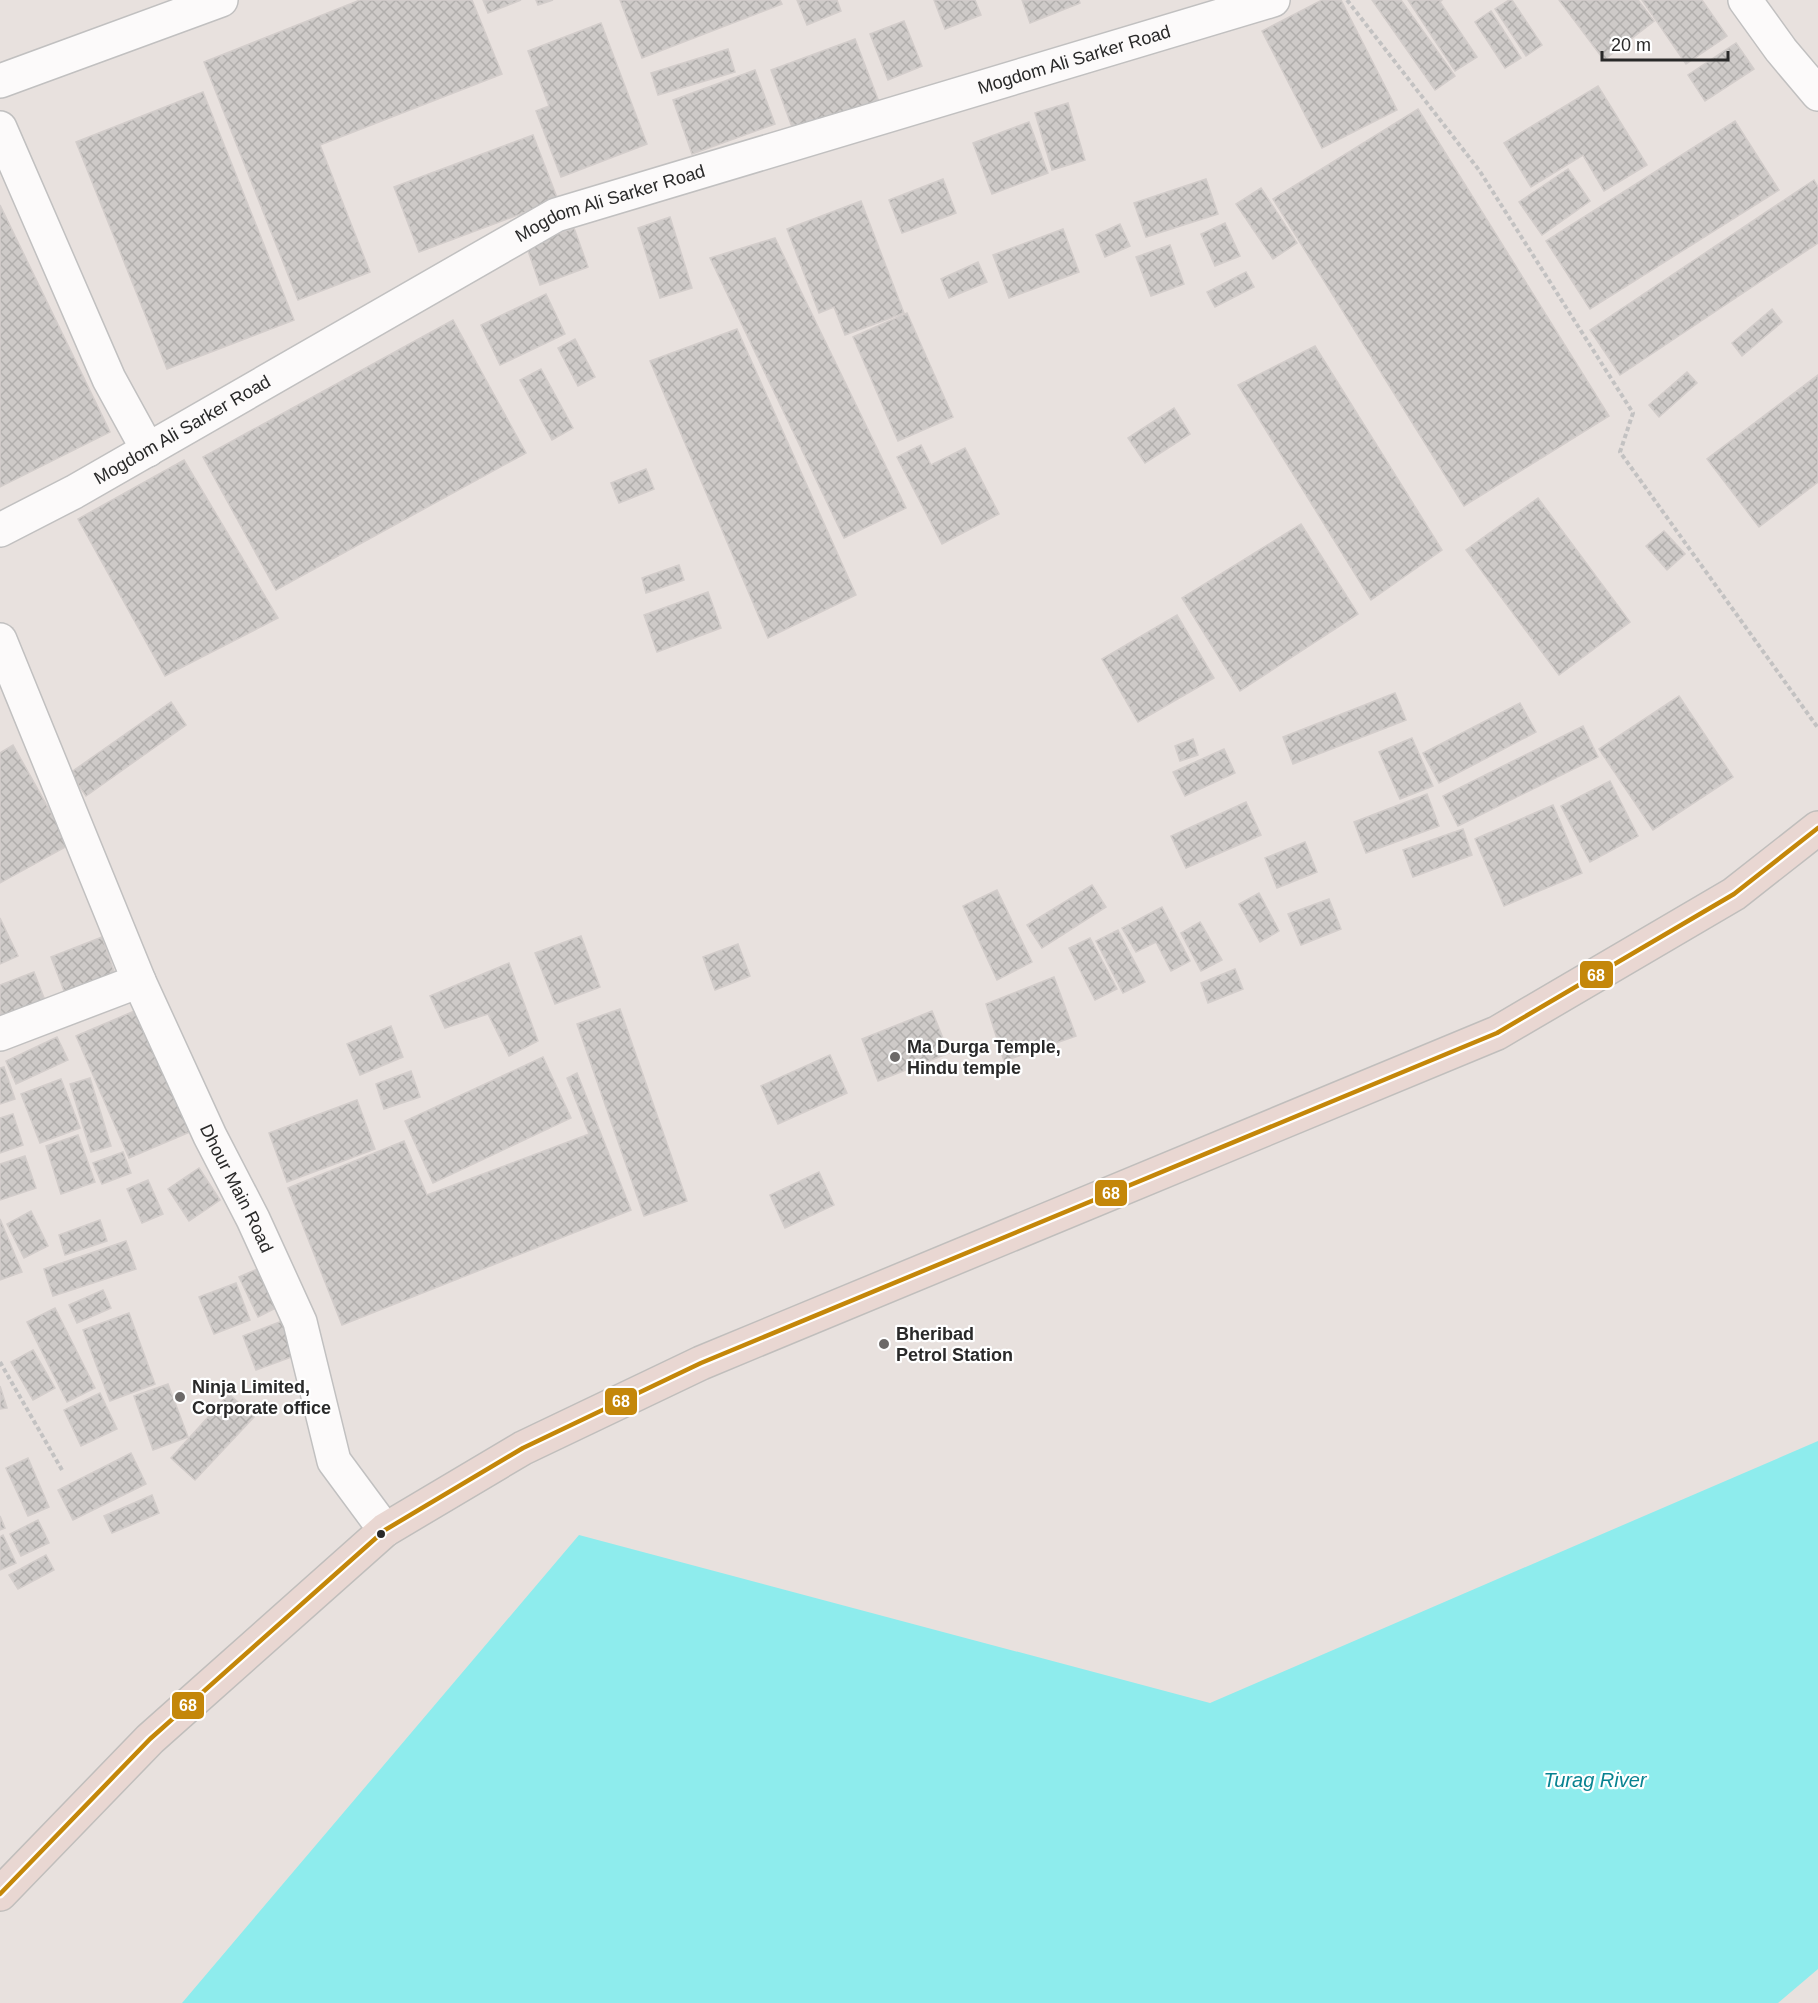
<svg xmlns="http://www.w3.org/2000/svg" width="1818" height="2003" font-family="Helvetica,sans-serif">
<defs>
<pattern id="building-cross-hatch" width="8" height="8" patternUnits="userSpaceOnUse" patternTransform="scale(1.5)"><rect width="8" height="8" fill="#cecac8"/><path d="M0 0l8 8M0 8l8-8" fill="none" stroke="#b1aeac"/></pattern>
</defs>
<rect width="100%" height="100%" fill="#e8e1de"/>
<!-- water -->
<polygon fill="#8eeced" points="1818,1441 1818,1969 1778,2003 182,2003 579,1535 1210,1703"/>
<!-- building -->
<g fill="url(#building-cross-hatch)" stroke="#d3cdcb" stroke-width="1.5">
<polygon points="360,0 472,0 502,74 320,145 370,272 298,300 204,62"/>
<polygon points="483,0 521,0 488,13"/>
<polygon points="536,0 553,0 538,5"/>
<polygon points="620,0 780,0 782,4 642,58"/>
<polygon points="797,0 837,0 841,11 807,25"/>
<polygon points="934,0 975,0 981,15 945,29"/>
<polygon points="1022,0 1079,0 1080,3 1030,23"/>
<polygon points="1322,0 1341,0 1397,110 1322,148 1262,31"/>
<polygon points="1372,0 1401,0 1455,76 1435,90"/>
<polygon points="1408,0 1442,0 1440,2 1477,57 1455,71"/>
<polygon points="1509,0 1512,0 1542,45 1526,56 1495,9"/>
<polygon points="1559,0 1638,0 1654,21 1604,60"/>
<polygon points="1642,0 1702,0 1727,36 1686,64"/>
<polygon points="1491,11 1521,58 1505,68 1475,22"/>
<polygon points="904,21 922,66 888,80 870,34"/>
<polygon points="601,23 647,144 561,177 536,111 549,106 528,51"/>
<polygon points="855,39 881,107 796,138 771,70"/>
<polygon points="1736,43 1754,69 1705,101 1688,75"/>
<polygon points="728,49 735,72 658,95 651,73"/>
<polygon points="755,70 775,124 692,154 673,100"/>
<polygon points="1598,86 1647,165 1604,191 1583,155 1531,187 1504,143"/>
<polygon points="203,92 294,320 167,369 76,142"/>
<polygon points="1068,103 1085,160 1052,170 1035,113"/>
<polygon points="1418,109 1609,416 1464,506 1273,199"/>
<polygon points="1735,121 1779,190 1590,309 1546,241"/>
<polygon points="1029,122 1048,173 992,194 973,143"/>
<polygon points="533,135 558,200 419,252 394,187"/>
<polygon points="1568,169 1590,201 1542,235 1519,202"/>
<polygon points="943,179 956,213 902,233 889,200"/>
<polygon points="1206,179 1218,214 1146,237 1134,203"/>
<polygon points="1814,180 1818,187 1818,243 1620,375 1590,330"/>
<polygon points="1261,188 1297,243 1273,259 1236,204"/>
<polygon points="861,201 904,313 845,335 834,307 819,313 787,229"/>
<polygon points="0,205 110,432 0,487"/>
<polygon points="670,217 692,288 660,298 638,228"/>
<polygon points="1225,223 1240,256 1215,266 1201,234"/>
<polygon points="1120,224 1130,246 1105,257 1096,235"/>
<polygon points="574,228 588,267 540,285 526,245"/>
<polygon points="1063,229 1079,272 1009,298 993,255"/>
<polygon points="775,238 906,508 844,538 710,258"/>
<polygon points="1170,245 1184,284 1151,296 1136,257"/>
<polygon points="978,262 987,282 949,298 941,279"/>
<polygon points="1246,272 1254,287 1215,307 1207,292"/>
<polygon points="546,294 565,334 500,365 481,325"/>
<polygon points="1772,309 1782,322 1742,356 1732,343"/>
<polygon points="907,313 953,417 898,441 853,337"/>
<polygon points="453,320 526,453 276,590 203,457"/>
<polygon points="737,329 856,595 768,638 650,361"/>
<polygon points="575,339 595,377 578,386 558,348"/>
<polygon points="1315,346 1442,550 1371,600 1238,385"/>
<polygon points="541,369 573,428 552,440 520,380"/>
<polygon points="1687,372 1697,383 1659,417 1649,405"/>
<polygon points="1818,375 1818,482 1759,527 1707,459"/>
<polygon points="1174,408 1190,434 1145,463 1128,438"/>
<polygon points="921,445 931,465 965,448 999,514 942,544 897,457"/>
<polygon points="184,460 278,618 165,676 78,519"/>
<polygon points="646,469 654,489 619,503 611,483"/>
<polygon points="1538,498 1630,622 1559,675 1466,550"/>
<polygon points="1301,524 1358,614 1240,691 1182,598"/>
<polygon points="1664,531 1685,554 1667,570 1646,546"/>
<polygon points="679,565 684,580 646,593 642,578"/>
<polygon points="708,592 721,628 657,652 644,615"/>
<polygon points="1177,615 1214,678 1138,722 1102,659"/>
<polygon points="1395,693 1406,720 1293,764 1283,737"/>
<polygon points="1679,696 1733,777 1653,830 1599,749"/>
<polygon points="171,702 186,725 86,796 70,773"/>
<polygon points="1520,703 1536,732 1439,783 1423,753"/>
<polygon points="1583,726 1598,757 1458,826 1443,796"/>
<polygon points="1412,738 1433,786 1400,799 1379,752"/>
<polygon points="1193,739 1198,755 1180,761 1175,746"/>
<polygon points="13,745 69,845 0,883 0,753"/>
<polygon points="1224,749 1235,773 1185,796 1173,772"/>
<polygon points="1610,781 1638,836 1590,862 1561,806"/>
<polygon points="1427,794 1439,826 1366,853 1354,822"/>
<polygon points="1246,802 1261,835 1186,868 1171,836"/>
<polygon points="1553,805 1582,873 1504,906 1475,839"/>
<polygon points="1463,829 1472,855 1413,877 1403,850"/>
<polygon points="1305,842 1317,872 1277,888 1265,858"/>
<polygon points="1092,885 1106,907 1042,948 1027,925"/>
<polygon points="997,890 1032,962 997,980 963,906"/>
<polygon points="1259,893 1279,931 1260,942 1239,904"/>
<polygon points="1329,899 1341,929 1301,945 1288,914"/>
<polygon points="1162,907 1190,961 1171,971 1156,942 1136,952 1122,928"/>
<polygon points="0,918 18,956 0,964"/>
<polygon points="1200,922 1222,960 1201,971 1181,933"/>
<polygon points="1118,930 1145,982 1123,993 1096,941"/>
<polygon points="581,936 600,987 555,1004 535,953"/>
<polygon points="102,937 116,977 66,996 51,957"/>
<polygon points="1090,938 1117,989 1095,1000 1069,948"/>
<polygon points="738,944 750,976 715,990 703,957"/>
<polygon points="509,963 538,1041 509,1056 488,1014 445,1028 430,996"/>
<polygon points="1235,969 1243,989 1208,1003 1201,983"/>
<polygon points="34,972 46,1003 0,1020 0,985"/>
<polygon points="1054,977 1076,1036 1004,1061 986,1004"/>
<polygon points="139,1009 192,1131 129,1158 76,1036"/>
<polygon points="620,1009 687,1201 644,1216 577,1024"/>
<polygon points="932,1011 949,1053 878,1081 862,1039"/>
<polygon points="391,1026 403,1057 360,1075 347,1044"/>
<polygon points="57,1037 68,1060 16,1084 6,1061"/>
<polygon points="830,1055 847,1093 778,1124 761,1086"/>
<polygon points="543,1057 571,1118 433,1183 405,1121"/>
<polygon points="4,1067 15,1099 0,1104 0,1068"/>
<polygon points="411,1071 420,1097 384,1109 376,1084"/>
<polygon points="577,1073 631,1210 342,1325 288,1188 404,1141 427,1195 589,1134 567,1078"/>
<polygon points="90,1078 111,1146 91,1152 70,1084"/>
<polygon points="61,1079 80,1128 40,1143 21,1094"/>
<polygon points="357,1100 375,1149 287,1182 269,1133"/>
<polygon points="13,1114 23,1145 0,1153 0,1118"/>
<polygon points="78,1135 95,1182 61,1194 46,1146"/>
<polygon points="123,1152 131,1173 102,1184 93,1163"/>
<polygon points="25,1156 36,1188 0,1200 0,1164"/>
<polygon points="199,1168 220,1200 189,1221 168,1189"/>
<polygon points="819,1172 834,1205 785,1228 770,1195"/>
<polygon points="148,1180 163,1214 142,1223 127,1189"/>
<polygon points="31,1211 48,1246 24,1258 7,1224"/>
<polygon points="0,1219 22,1272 0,1280"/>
<polygon points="100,1220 107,1241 65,1255 59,1235"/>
<polygon points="126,1241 136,1269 53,1296 44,1269"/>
<polygon points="264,1266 282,1305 258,1317 239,1277"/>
<polygon points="236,1283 250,1320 214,1334 199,1297"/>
<polygon points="103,1290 111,1308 77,1323 69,1305"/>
<polygon points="55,1308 95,1388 67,1402 27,1322"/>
<polygon points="129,1313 155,1384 110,1401 83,1330"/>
<polygon points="290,1318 302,1353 256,1370 243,1336"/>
<polygon points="33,1350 55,1388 33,1400 11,1362"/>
<polygon points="168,1384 188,1437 153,1450 134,1396"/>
<polygon points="0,1386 7,1408 0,1409"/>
<polygon points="100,1393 117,1429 81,1446 64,1410"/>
<polygon points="229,1394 254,1417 195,1480 171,1458"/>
<polygon points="131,1453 146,1484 73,1520 58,1490"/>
<polygon points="28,1458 49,1507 28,1516 6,1468"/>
<polygon points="152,1495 159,1513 112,1533 104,1516"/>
<polygon points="0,1516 5,1528 0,1530"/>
<polygon points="38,1520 49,1543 21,1556 10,1534"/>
<polygon points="3,1535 16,1563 0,1570 0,1537"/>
<polygon points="46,1555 54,1570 18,1589 9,1575"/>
</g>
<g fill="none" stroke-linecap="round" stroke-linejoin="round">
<!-- minor casing -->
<g stroke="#c1c0c0" stroke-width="36">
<g id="minor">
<polyline points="1745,0 1781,50 1818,94"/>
<polyline points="0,81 221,0"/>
<polyline points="0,128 109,379 148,450"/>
<path id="s1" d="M0,530L74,492L556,215L1273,0"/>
<polyline points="0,640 139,981"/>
<path id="s2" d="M0,1034L139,981L210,1136L253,1219L300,1322L334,1461L385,1530"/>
</g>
</g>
<!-- highway casing -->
<g stroke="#c0bebc" stroke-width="36">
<polyline id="highway" points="0,1894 150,1739 385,1530 523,1448 701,1363 1497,1033 1734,894 1818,828"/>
</g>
<!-- path -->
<g stroke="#c3c2c2" stroke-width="4" stroke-dasharray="4.5 3" stroke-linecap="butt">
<polyline points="1347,0 1479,170 1633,413 1620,452 1818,728"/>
<polyline points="0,1362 62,1470"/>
</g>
<!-- minor -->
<use href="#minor" stroke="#fcfafa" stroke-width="33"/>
<!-- highway -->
<use href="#highway" stroke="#e9d7d2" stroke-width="33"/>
<!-- bus-1 casing -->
<g stroke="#fff" stroke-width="9">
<polyline id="bus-1" points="0,1894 150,1739 385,1530 523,1448 701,1363 1497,1033 1734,894 1818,828"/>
</g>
<!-- bus-1 -->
<use href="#bus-1" stroke="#c4870a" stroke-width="4.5"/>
</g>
<!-- markers -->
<g fill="#6c6968" stroke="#fff" stroke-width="2">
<circle cx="895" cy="1057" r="6"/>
<circle cx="884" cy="1344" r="6"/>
<circle cx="180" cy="1397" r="6"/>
</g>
<circle fill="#292929" stroke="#fff" stroke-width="2" cx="381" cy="1534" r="5"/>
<g text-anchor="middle" stroke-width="4.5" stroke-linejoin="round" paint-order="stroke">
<!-- street labels -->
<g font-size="18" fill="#292929" stroke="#fff">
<text dy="6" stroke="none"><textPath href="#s1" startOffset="1180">Mogdom Ali Sarker Road</textPath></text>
<text dy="6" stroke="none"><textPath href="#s1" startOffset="694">Mogdom Ali Sarker Road</textPath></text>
<text dy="6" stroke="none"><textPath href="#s1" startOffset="208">Mogdom Ali Sarker Road</textPath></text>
<text dy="6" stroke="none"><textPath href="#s2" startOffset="378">Dhour Main Road</textPath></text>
</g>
<!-- poi labels -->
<g font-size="18" font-weight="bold" fill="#292929" stroke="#fff" text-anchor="start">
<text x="907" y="1053">Ma Durga Temple,<tspan x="907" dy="21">Hindu temple</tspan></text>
<text x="896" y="1340">Bheribad<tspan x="896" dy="21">Petrol Station</tspan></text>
<text x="192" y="1393">Ninja Limited,<tspan x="192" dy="21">Corporate office</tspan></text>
</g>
<!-- water labels -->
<g font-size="20" font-style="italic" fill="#088391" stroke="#fff">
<text x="1595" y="1787">Turag River</text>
</g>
</g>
<g stroke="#fff" stroke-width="2">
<rect x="1579" y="960" width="35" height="29" rx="6" fill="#c4870a"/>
<rect x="1094" y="1179" width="34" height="28" rx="6" fill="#c4870a"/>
<rect x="604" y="1387" width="34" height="29" rx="6" fill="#c4870a"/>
<rect x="171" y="1691" width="34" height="29" rx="6" fill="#c4870a"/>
</g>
<g font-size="16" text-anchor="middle" font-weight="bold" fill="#fff">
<text x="1596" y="981">68</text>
<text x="1111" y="1199">68</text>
<text x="621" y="1407">68</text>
<text x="188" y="1711">68</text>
</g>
<!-- scale -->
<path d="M1602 51v9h126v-9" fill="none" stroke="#292929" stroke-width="3"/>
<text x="1611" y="51" font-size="18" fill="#292929" stroke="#ffffff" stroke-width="4.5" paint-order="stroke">20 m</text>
</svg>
